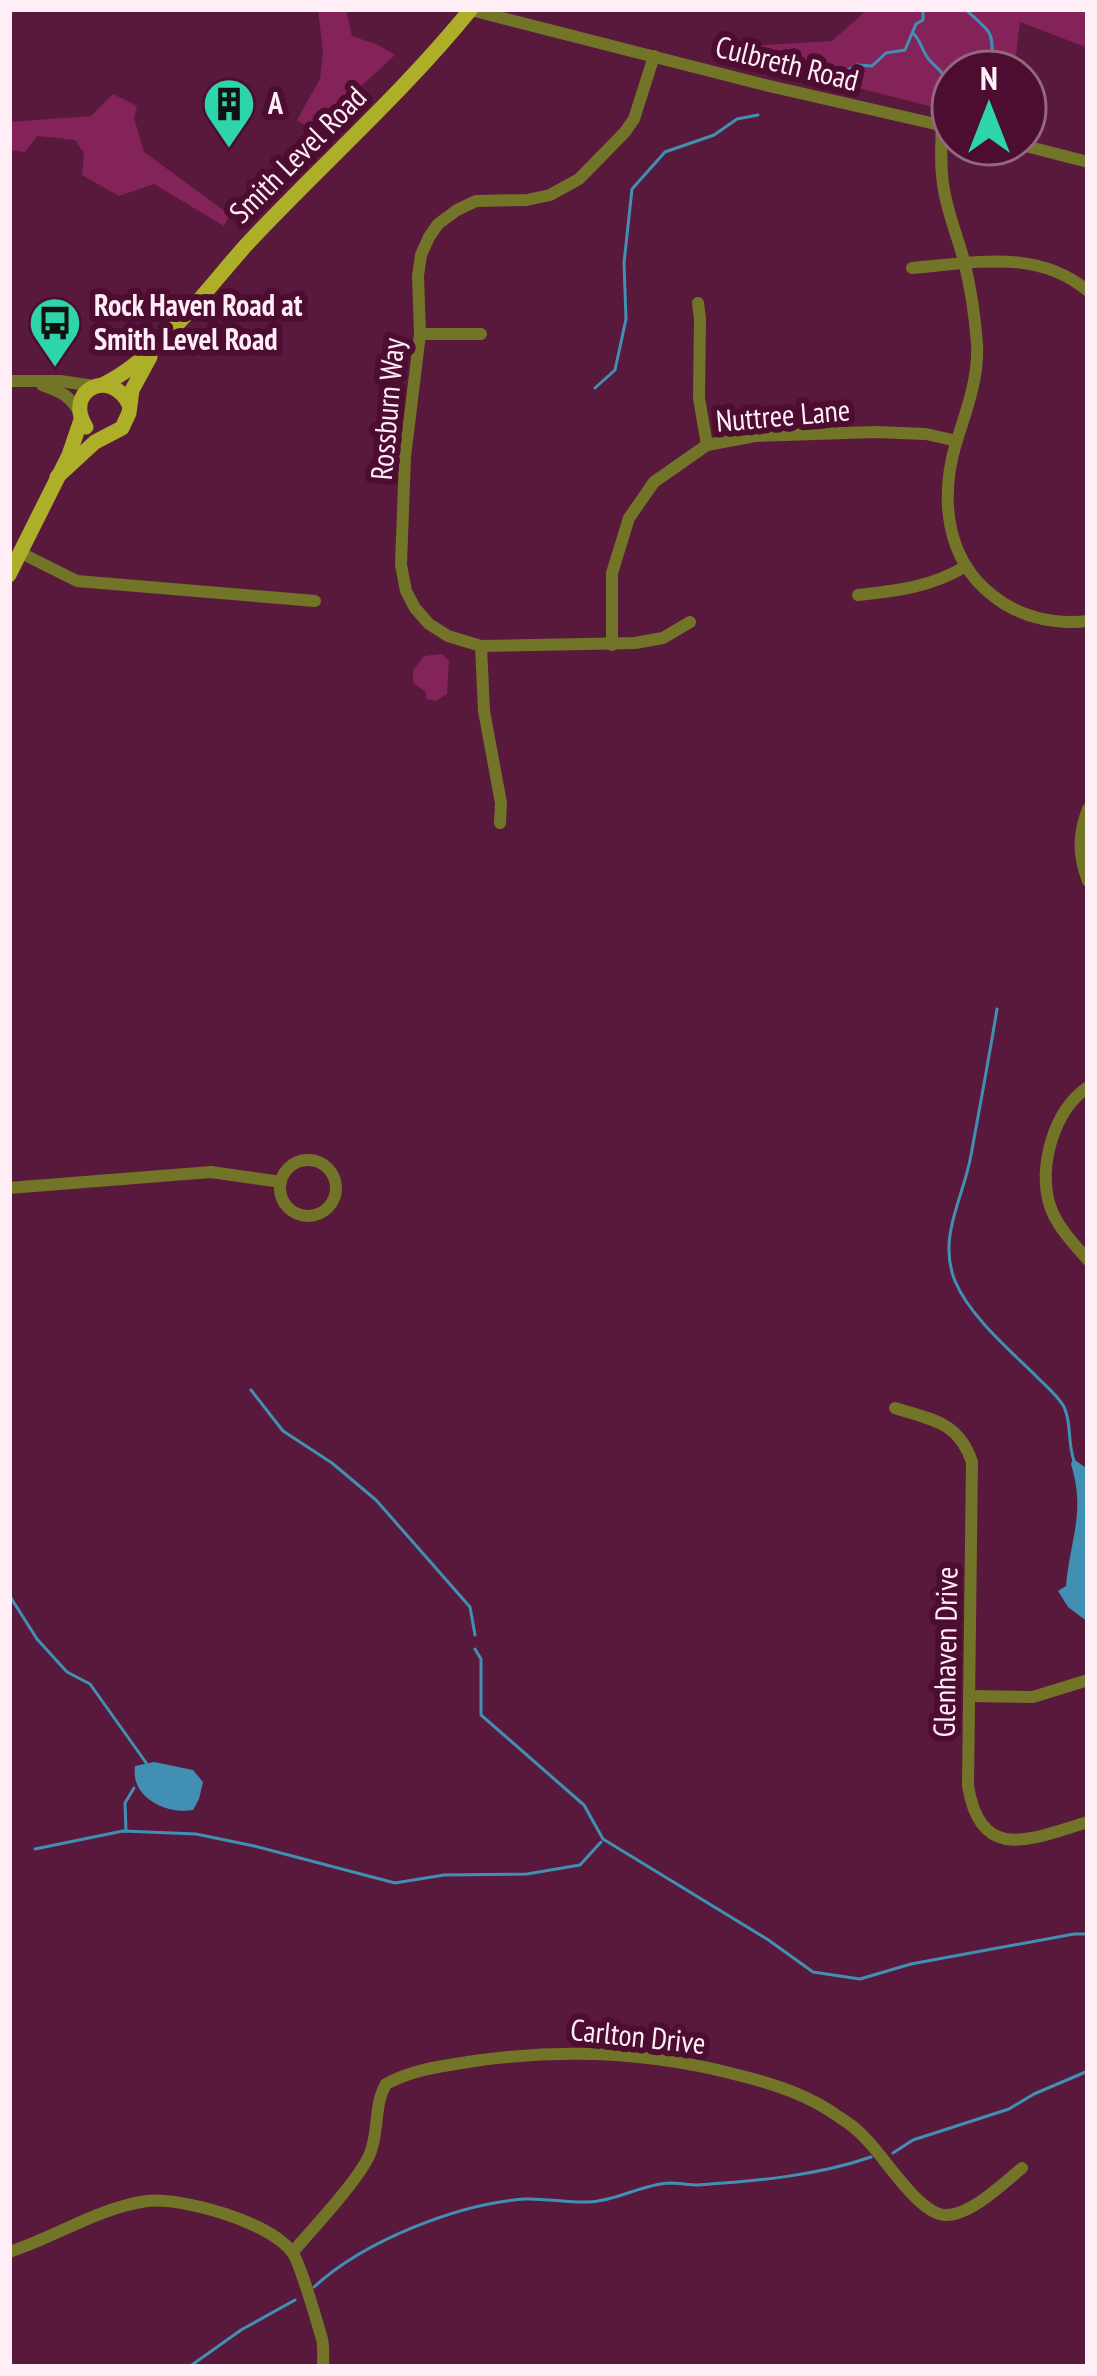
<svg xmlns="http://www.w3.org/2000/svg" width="1097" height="2376" font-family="'PT Sans Narrow',sans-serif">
<rect width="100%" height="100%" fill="#59193c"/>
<!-- green -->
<g fill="#842359">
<polygon points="318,9 346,9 352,36 378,45 395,55 313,131 297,120 320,79 323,51"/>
<polygon points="868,9 1088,9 1088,48 1020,22 1014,72 953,72 953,112 719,53 744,52 751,46 832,41"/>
<polygon points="113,94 137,106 134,118 144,152 230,215 224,226 154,184 119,196 82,175 84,153 75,140 37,136 25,152 9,150 9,122 91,116"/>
<polygon points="442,654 449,661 447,694 436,701 426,699 426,692 413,683 413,670 424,656"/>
</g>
<!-- water -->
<g fill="#4190b4">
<path d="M1073,1459L1088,1469V1622L1068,1607L1058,1591L1066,1586C1070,1539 1086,1513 1071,1464Z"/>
<path d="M154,1762L193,1770L203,1782L199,1799L193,1810C166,1815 130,1797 135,1766Z"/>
</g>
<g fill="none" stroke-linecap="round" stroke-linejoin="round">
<!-- stream -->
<g stroke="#4190b4" stroke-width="3">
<path d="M965,9C996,37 991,29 993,69L998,72"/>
<path d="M913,33C921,41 921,48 927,57C936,70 945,68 945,87L953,92"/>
<polyline points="840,74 857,65 872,66 886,53 905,50 916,24 923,20 923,9"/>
<polyline points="595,388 615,370 626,319 624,263 632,189 665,152 714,135 737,119 758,115"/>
<path d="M997,1009C989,1058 980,1106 971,1155C964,1197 937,1237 955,1281C970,1317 1012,1352 1039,1379C1048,1388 1058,1396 1064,1407C1072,1423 1067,1441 1074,1461"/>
<polyline points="251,1390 283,1431 332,1463 376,1500 470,1607 475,1635"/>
<polyline points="11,1598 37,1639 67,1672 90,1684 147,1764"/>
<polyline points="475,1649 481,1659 481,1715 584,1805 603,1839 767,1939 813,1972 860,1979 911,1964 1074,1934 1088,1934"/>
<polyline points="126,1831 125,1803 134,1788"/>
<polyline points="35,1849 123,1831 196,1834 254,1846 395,1883 444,1875 527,1874 580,1865 601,1842"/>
<polyline points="893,2153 913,2140 1009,2109 1034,2094 1088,2071"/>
<path d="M314,2287C364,2241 457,2204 524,2199C546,2198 568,2203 589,2202C617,2201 642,2184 670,2183C679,2183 689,2185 698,2185C756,2181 816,2176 871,2157"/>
<polyline points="189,2367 241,2330 295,2300"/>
</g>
<!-- minor -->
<g stroke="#727428" stroke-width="12">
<polyline points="471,10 761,84 953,128"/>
<polyline points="654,56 634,119 625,132 579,179 550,195 527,200 476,201 457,210 438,224 429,237 421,255 418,276 420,334 405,457 401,565 406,591 415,608 429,624 448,636 481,646 635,643 663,638 690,622"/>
<path d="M942,125C941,146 940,169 944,190C948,214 958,238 964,261C971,289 975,316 977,344C979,377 966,412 956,443C940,497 945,558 992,595C1019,617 1054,625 1088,621"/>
<polyline points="1018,144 1088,162"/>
<path d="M912,268C974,263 1037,248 1088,291"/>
<polyline points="698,303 700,319 699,398 707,445"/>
<polyline points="420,334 481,334"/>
<polyline points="9,381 60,381 94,386"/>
<path d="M42,385C59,391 70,395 79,412"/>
<polyline points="21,553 77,581 315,601"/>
<path d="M858,595C896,591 932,587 966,566"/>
<polyline points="612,645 612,573 629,518 654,482 707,445 755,436 875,432 926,434 957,441"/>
<polyline points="481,646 484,711 501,803 500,823"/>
<path d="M1088,809C1078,835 1078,855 1088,881"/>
<path d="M1088,1087C1053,1111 1038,1167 1050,1206C1057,1227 1074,1244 1088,1260"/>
<circle cx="308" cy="1188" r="28"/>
<polyline points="9,1188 211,1172 281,1182"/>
<path d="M895,1408C932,1420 958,1421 972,1462L968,1786C981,1865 1033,1838 1088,1822"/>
<polyline points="969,1696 1033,1697 1088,1680"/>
<path d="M9,2252C56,2237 97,2208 147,2201C183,2197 269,2222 292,2252C299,2260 318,2325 322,2339C324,2348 323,2357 323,2366"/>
<path d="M293,2252C314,2227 356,2183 369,2156C380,2132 373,2106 386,2084C414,2069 444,2066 474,2061C564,2048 651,2052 738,2075C774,2084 809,2095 839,2117C849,2123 859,2131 867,2140C885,2158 919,2214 945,2215C970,2216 1004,2183 1022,2168"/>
</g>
<!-- major -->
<g stroke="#adaf28" stroke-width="15">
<path d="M104,384C157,359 208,287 248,243C322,164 403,93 471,9"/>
<path d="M86,427C63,392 109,366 129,404"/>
<polyline points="57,477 95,442 122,428 129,413 132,390 150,357"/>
<polyline points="9,575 69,455 81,420"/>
</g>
</g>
<!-- icons -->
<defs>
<g id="building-pin" transform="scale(2.7)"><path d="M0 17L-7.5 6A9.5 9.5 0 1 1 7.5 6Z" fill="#2ed4aa" stroke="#4d0d31"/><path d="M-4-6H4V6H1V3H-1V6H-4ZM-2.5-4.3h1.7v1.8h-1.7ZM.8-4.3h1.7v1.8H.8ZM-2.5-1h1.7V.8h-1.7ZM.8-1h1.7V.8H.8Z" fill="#111"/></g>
<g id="bus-pin" transform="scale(2.7)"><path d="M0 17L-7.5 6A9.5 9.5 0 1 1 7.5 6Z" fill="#2ed4aa" stroke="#4d0d31"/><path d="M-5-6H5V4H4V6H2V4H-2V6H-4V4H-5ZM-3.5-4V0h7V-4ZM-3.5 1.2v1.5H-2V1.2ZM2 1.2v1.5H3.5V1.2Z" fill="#111"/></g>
</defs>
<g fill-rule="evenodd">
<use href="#building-pin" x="229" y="104"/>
<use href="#bus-pin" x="55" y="323"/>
</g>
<g text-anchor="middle" stroke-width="12" stroke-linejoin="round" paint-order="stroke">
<!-- street labels -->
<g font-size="30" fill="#ffeef5" stroke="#4d0d31">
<text transform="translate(787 64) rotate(14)" y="10">Culbreth Road</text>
<text transform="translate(298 155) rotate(-45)" y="10">Smith Level Road</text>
<text transform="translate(388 409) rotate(-85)" y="10">Rossburn Way</text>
<text transform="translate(783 416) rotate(-5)" y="10">Nuttree Lane</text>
<text transform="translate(946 1652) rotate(-89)" y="10">Glenhaven Drive</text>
<text transform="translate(638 2037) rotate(6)" y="10">Carlton Drive</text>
</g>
<!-- poi labels -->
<g font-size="30" font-weight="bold" fill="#ffeef5" stroke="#4d0d31" text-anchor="start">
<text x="268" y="114">A</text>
<text x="94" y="316">Rock Haven Road at<tspan x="94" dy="34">Smith Level Road</tspan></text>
</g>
</g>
<!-- border -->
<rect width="1097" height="2376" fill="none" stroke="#ffeef5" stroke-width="24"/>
<!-- north arrow -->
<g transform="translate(989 108)"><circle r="57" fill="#4d0d31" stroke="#94677f" stroke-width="3"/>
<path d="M0-9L21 45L0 30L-21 45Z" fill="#2ed4aa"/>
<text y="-18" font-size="33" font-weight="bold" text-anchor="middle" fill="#ffeef5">N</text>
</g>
</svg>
